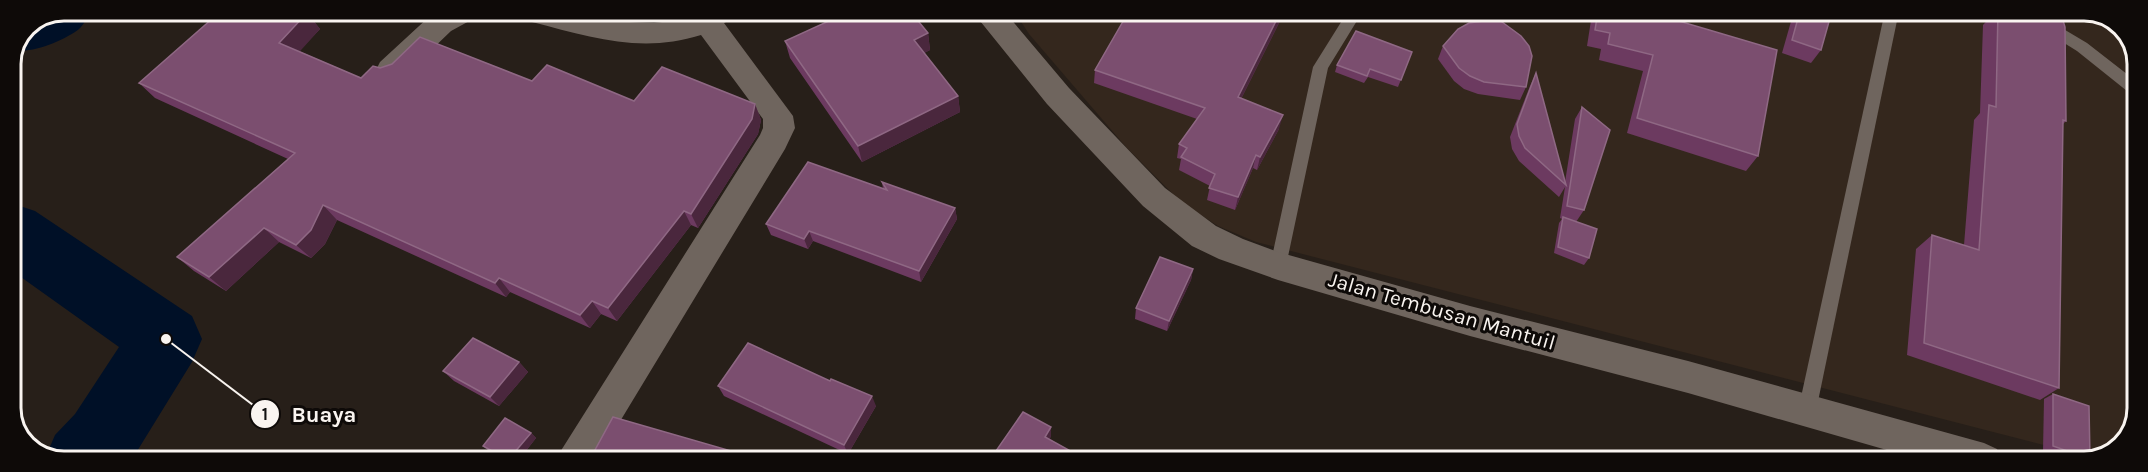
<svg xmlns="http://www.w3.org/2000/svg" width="2148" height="472" font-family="Karla,sans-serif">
<rect width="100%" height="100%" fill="#271f19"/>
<!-- built -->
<polygon fill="#34271d" points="1014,11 2094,11 2124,28 2137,57 2137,418 2119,448 2094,458 1256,242 1218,226 1182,203 1126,147 1029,34"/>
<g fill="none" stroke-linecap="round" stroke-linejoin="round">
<!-- river -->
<g fill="#001027" fill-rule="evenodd">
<path d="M64,10L89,12C87,17 84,25 79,29C67,39 32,54 16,50L26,26Z"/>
<polygon points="11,203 35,211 192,316 202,339 192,362 131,461 54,461 46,456 55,435 75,414 119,347 11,270"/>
</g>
<!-- service -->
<g fill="#6f655e" fill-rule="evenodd">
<polygon points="1348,11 1363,11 1328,68 1286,266 1284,271 1278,273 1272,271 1270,266 1313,67"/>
<polygon points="1885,11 1899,11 1816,411 1813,417 1807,419 1801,417 1798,411"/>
<polygon points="2045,18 2087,43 2132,78 2137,82 2137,97 2132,95 2077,51 2040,28 2038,24 2040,20"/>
</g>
<!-- minor -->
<g fill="#6f655e" fill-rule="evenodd">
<polygon points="439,11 478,11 473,19 451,31 402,78 391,82 380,78 376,70 380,62 431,15"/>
<path d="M517,11H573L629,22L654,23L678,20L699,11H736L732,19L724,23L793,116L795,128L785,149L596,461H557L562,449L760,135L763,128V119L701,35C641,54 590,37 532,22L522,19Z"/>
</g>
<!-- tertiary -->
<polygon fill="#6f655e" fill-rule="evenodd" points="972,11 1004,11 1069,88 1165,188 1216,226 1243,239 1278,252 1470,306 1688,361 1984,443 1997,449 2002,461 1925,461 1688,393 1470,336 1278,280 1219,259 1192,246 1143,206 1047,104"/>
</g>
<!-- wall -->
<g fill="#6c3a60">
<polygon points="597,11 634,11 629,19"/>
<polygon points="838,11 910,11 928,33 930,50 924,53 958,96 960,112 862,162 790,58 785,41 840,16"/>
<polygon points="1593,11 1645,11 1758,156 1746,171 1627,133 1643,71 1599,60 1601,49 1587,46 1592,14"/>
<polygon points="1794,11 1832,11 1821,50 1811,63 1782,53"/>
<polygon points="1996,11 2049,11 2066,121 2063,124 2059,388 2040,400 1907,355 1916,249 1932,235 1964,245 1974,120 1980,113 1983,25"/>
<polygon points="307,13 320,29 299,51 361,78 380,68 532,81 634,101 755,104 761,120 758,134 698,228 691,225 617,321 601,314 590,328 510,292 506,297 337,220 325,244 311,258 279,242 226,291 194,271 177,257 288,159 155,98 139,83"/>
<polygon points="1281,19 1241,99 1279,129 1257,170 1253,168 1235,210 1207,200 1210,186 1179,170 1181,159 1177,158 1179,144 1197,119 1094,83 1095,70"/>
<polygon points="1443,46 1526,87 1520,100 1478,94 1464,89 1454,81 1438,59"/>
<polygon points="1412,52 1398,87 1368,77 1364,83 1335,72 1337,65"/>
<polygon points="1536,73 1565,182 1575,119 1582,107 1584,210 1576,222 1589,258 1584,265 1554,253 1559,223 1562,219 1560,218 1565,187 1559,197 1519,161 1512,149 1510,137 1530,86"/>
<polygon points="882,182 955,208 957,219 921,282 813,241 808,249 771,235 766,224 883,189"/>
<polygon points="1193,269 1191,280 1167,331 1135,319 1136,308"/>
<polygon points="519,362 528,372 499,406 454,381 443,371"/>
<polygon points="830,381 876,406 848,454 724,396 718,386"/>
<polygon points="2053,394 2090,459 2084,461 2073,461 2043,451 2044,399"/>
<polygon points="531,433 536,438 518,461 506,461 489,451 483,446"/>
</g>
<!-- shaded-wall -->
<g fill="#4a273d">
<polygon points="626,11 634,11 629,19"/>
<polygon points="1281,11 1283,11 1281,19 1235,111 1238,97"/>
<polygon points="307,13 320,29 293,59 279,43"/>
<polygon points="928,33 930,50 917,57 914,40"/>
<polygon points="958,96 960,112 862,162 858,146"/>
<polygon points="755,104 761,120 758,134 698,228 691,214"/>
<polygon points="1283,115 1279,129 1257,170 1260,157"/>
<polygon points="1256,155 1253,168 1235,210 1238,197"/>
<polygon points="323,205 337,220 325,244 311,258 296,245"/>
<polygon points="955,208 957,219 921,282 919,271"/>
<polygon points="684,211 691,225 617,321 608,308"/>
<polygon points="264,228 279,242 226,291 209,277"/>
<polygon points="809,231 813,241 808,249 804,239"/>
<polygon points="1193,269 1191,280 1167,331 1169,321"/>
<polygon points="499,278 510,292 506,297 495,283"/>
<polygon points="592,301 601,314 590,328 580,315"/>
<polygon points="519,362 528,372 499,406 490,397"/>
<polygon points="872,396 876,406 848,454 844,445"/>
<polygon points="1051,427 1051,437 1046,446 1045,437"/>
<polygon points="531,433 536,438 518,461 509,461 508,460"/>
</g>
<!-- building -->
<g fill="#7b4e6f" stroke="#8f6884" stroke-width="1.5">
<polygon points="221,11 300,11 307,13 279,43 361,78 373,66 380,68 392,64 420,37 532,81 547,65 634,101 662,67 755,104 752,119 691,214 684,211 608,308 592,301 580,315 499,278 495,283 323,205 311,230 296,245 264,228 209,277 177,257 295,153 139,83"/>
<polygon points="839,11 910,11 928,33 914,40 958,96 858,146 785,41 842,15"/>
<polygon points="1129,11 1281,11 1238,97 1283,115 1260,157 1256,155 1238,197 1209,188 1215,174 1181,157 1187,148 1179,144 1205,108 1095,70"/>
<polygon points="1598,11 1645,11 1777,50 1758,156 1637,118 1653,55 1608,44 1610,33 1595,30"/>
<polygon points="1800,11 1832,11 1821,50 1792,40"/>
<polygon points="1998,11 2005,11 2013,14 2013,11 2049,11 2062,17 2065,27 2066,121 2063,120 2059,388 1924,343 1932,235 1979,250 1989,105 1996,107"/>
<polygon points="1498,19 1521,36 1529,46 1532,56 1526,87 1484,82 1470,76 1459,68 1443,46 1458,29 1469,23"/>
<polygon points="1356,31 1412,52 1401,80 1370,69 1367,76 1337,65"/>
<polygon points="1536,73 1566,185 1525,148 1519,136 1517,124"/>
<polygon points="1582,107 1610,130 1584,210 1567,206"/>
<polygon points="808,162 887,190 882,182 955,208 919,271 809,231 804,239 766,224"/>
<polygon points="1563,217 1597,229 1589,258 1558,247"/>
<polygon points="1160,257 1193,269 1169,321 1136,308"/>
<polygon points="473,338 519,362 490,397 443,371"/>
<polygon points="748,343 830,381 831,379 872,396 844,445 718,386"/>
<polygon points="2053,394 2089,406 2090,459 2053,446"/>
<polygon points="1023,412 1051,427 1045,437 1085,459 1084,461 989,461"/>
<polygon points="613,417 766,461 589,461"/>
<polygon points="505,418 531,433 508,460 483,446"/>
</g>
<g text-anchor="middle" stroke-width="6" stroke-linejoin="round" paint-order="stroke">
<!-- street labels -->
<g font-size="21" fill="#f9f4f0" stroke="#0e0a08">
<text transform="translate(1442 311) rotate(16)" y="7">Jalan Tembusan Mantuil</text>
</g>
</g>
<!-- crop -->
<path d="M0 0H2148V472H0ZM64 21H2084A43 43 0 0 1 2127 64V408A43 43 0 0 1 2084 451H64A43 43 0 0 1 21 408V64A43 43 0 0 1 64 21Z" fill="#0e0a08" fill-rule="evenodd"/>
<path fill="none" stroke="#f9f4f0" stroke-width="3" d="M64 21H2084A43 43 0 0 1 2127 64V408A43 43 0 0 1 2084 451H64A43 43 0 0 1 21 408V64A43 43 0 0 1 64 21Z"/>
<!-- callouts -->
<path fill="none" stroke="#f9f4f0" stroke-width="2" d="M166 339L265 414"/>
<g fill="#f9f4f0" stroke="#0e0a08" stroke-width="2">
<circle cx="166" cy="339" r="6"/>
<circle cx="265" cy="414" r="15"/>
</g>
<g font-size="18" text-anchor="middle" font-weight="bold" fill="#111">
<text x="265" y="420">1</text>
</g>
<g font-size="22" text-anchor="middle" font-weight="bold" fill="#f9f4f0" stroke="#0e0a08" stroke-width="6" stroke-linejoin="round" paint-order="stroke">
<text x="324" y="422">Buaya</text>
</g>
</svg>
